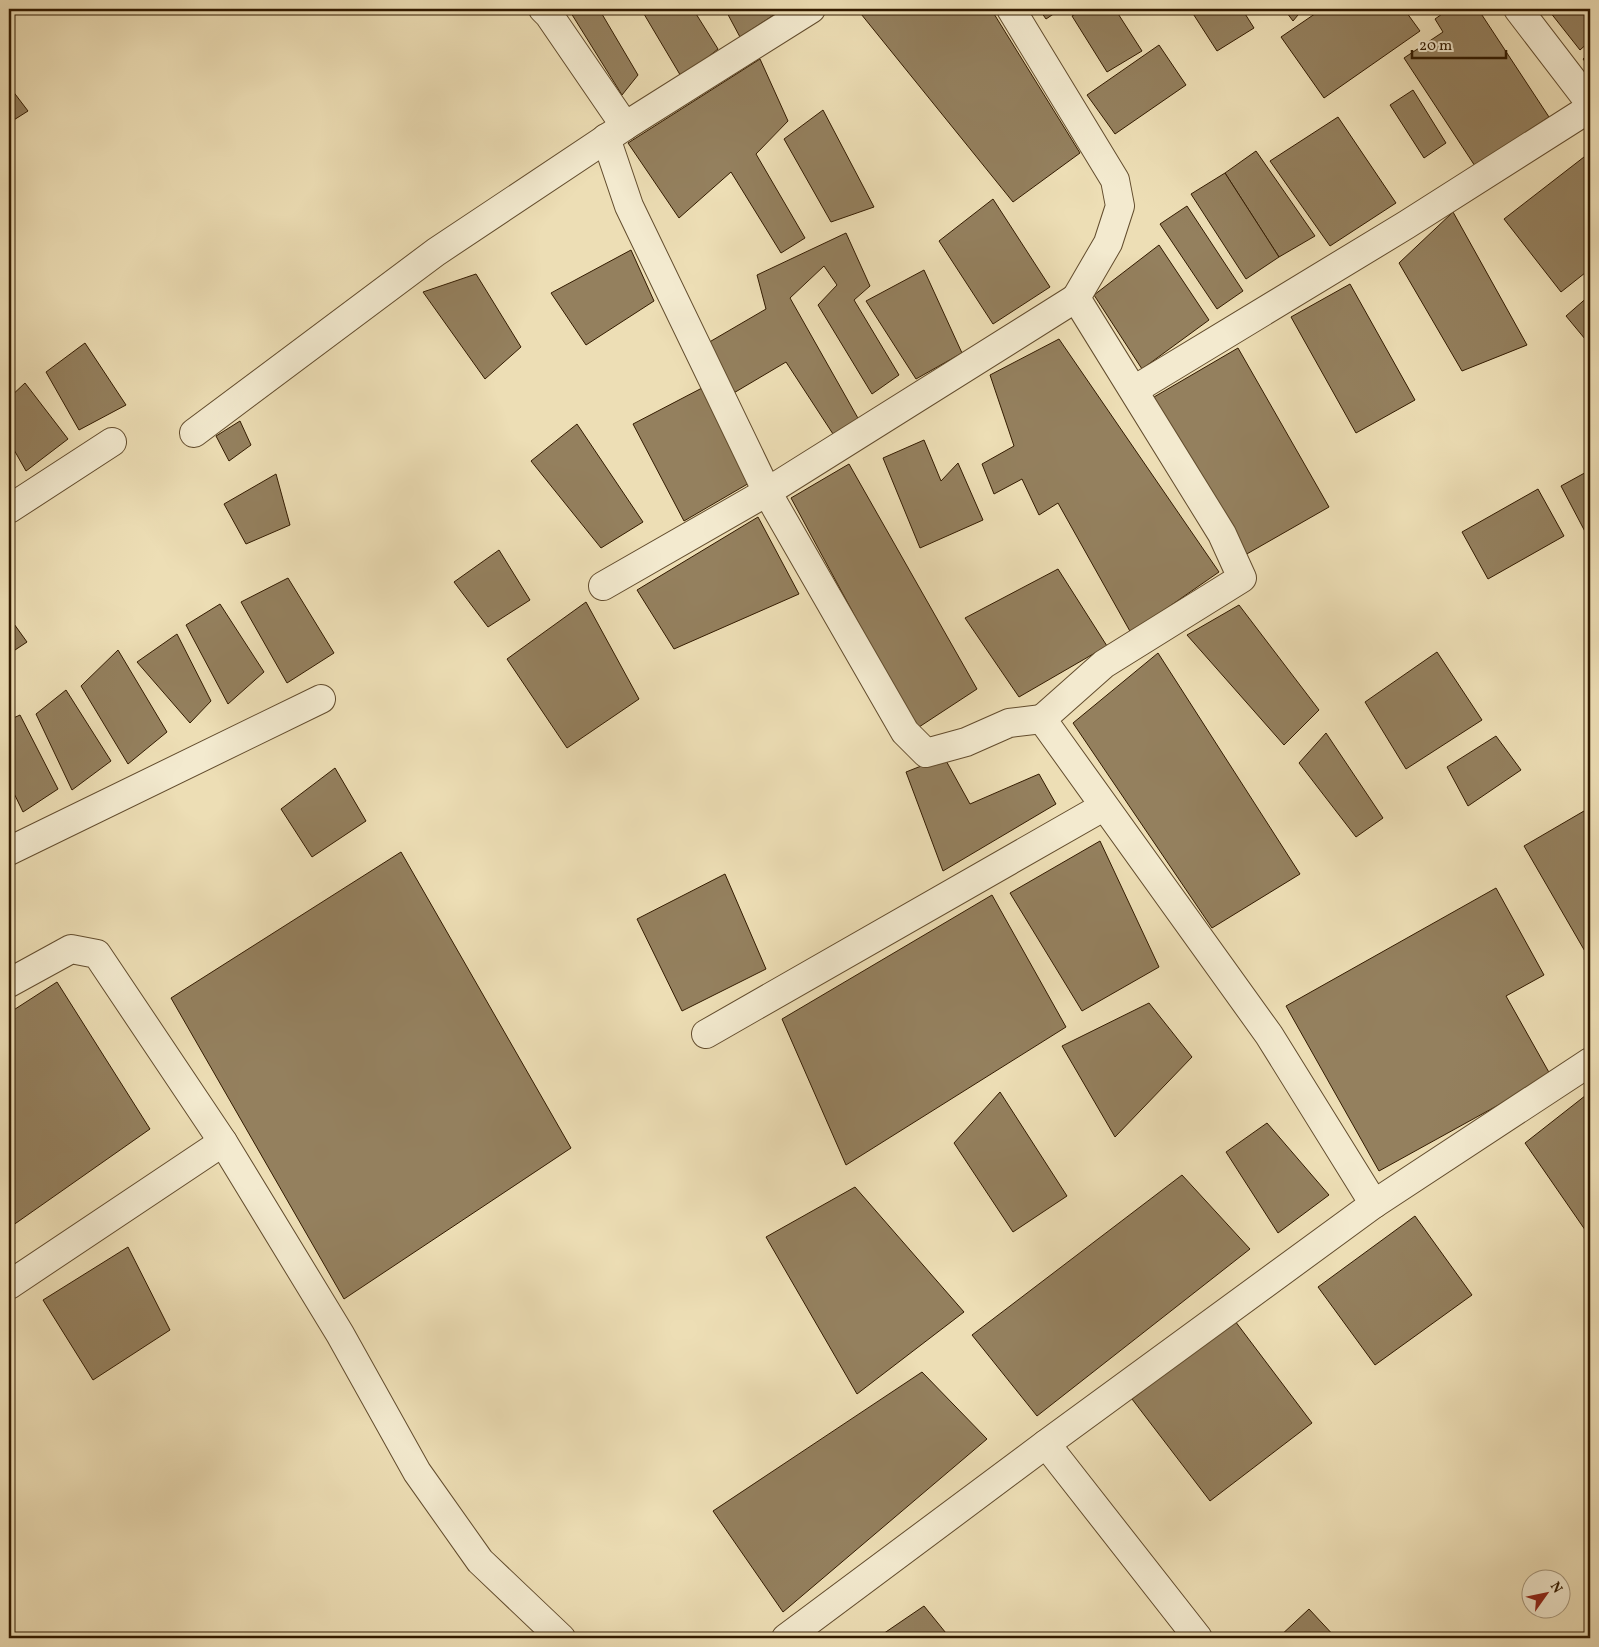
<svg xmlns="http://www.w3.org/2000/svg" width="1599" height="1647" font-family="Vollkorn,serif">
<rect width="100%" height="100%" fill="#eddeb5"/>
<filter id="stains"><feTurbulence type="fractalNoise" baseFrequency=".004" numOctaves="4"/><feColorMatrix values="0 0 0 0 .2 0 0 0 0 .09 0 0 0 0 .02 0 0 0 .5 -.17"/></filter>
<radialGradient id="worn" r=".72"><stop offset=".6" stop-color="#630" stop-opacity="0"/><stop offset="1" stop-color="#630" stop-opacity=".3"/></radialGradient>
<!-- building -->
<g fill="#94805e" stroke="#331b00">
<polygon points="579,9 599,9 638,75 622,95 571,13"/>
<polygon points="641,9 693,9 718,49 682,78"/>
<polygon points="725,9 783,9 740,37"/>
<polygon points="857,9 991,9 1080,153 1013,202"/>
<polygon points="1039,9 1061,9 1046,19"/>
<polygon points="1084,9 1115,9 1142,51 1107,72 1072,16"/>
<polygon points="1190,9 1242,9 1254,28 1217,51"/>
<polygon points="1284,9 1303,9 1293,21"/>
<polygon points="1322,9 1359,9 1361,12 1366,9 1404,9 1420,31 1324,98 1281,37"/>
<polygon points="1449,9 1478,9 1549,117 1475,166 1404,58 1443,32 1435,19"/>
<polygon points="1553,9 1590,9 1590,41 1580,50 1550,12"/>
<polygon points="1159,45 1186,85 1115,134 1087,95"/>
<polygon points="1590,52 1590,68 1583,59"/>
<polygon points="760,59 788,121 756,154 805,238 781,253 731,172 679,218 628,143"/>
<polygon points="9,86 28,111 9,123"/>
<polygon points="1413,90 1446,143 1424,158 1390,105"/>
<polygon points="823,110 874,207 831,222 784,139"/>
<polygon points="1338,117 1396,203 1330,246 1270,161"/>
<polygon points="1256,151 1315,236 1279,257 1225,173"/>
<polygon points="1584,157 1590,164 1590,269 1561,292 1504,219"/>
<polygon points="1225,173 1279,257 1246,279 1191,194"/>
<polygon points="993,199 1050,287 993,324 939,241"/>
<polygon points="1187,206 1243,291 1217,309 1160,224"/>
<polygon points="1453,212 1527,345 1462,371 1399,263"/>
<polygon points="846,233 870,286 854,300 899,375 872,394 818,305 837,285 824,266 790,298 859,420 833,434 786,362 732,394 706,344 766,309 757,275"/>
<polygon points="1159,245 1209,320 1142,369 1094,295"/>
<polygon points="631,250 654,301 586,345 551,293"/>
<polygon points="924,270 962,353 916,379 866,301"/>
<polygon points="476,274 521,347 485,379 423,292"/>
<polygon points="1350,284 1415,400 1356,433 1291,317"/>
<polygon points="1590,295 1590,345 1566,316"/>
<polygon points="1059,339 1219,572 1131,633 1058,503 1039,515 1022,479 994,494 982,464 1014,446 990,375"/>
<polygon points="85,343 126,405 79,430 46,372"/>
<polygon points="1238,348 1329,507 1245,555 1154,397"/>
<polygon points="25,383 68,439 26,471 9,441 9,398"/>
<polygon points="702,388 751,482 684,521 633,424"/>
<polygon points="240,421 251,445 229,461 216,436"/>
<polygon points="577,424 643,522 601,548 531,461"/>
<polygon points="924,440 941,481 958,463 983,520 920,548 883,458"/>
<polygon points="849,464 977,689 916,729 791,498"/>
<polygon points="1590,470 1590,541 1561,486"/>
<polygon points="276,474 290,525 246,544 224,504"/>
<polygon points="1538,489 1564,536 1488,579 1462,532"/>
<polygon points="758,517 799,594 674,649 637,590"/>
<polygon points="499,550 530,600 488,627 454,582"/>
<polygon points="1058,569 1107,646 1019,697 965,618"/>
<polygon points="288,578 334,653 287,683 241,602"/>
<polygon points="586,602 639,699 567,748 507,659"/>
<polygon points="220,604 264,672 228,704 186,625"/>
<polygon points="1239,605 1319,710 1284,745 1187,635"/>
<polygon points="9,617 27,642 9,654"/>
<polygon points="177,634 211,701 190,723 137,662"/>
<polygon points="118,650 167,732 128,764 81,686"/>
<polygon points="1437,652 1482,720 1406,769 1365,702"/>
<polygon points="1158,653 1300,874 1212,928 1073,723"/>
<polygon points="66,690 111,761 72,790 36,714"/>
<polygon points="20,715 58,789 23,812 9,783 9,720"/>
<polygon points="1326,733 1383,818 1356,837 1299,763"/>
<polygon points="1496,736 1521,770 1468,806 1447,767"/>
<polygon points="944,757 970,804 1039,774 1056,804 943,871 906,772"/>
<polygon points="335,768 366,821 312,857 281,809"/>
<polygon points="1584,811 1590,821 1590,960 1524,846"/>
<polygon points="1100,841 1159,967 1082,1011 1010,893"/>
<polygon points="401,852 571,1148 344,1299 171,998"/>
<polygon points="725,874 766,969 682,1011 637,919"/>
<polygon points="1496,888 1544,975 1506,996 1551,1076 1379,1171 1286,1006"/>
<polygon points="992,895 1066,1027 846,1165 782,1019"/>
<polygon points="57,982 150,1129 9,1228 9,1013"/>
<polygon points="1149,1003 1192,1057 1115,1137 1062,1046"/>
<polygon points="1000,1092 1067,1196 1013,1232 954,1143"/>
<polygon points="1590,1092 1590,1237 1525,1143"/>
<polygon points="1267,1123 1329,1195 1278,1233 1226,1152"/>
<polygon points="1182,1175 1250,1249 1037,1416 972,1335"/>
<polygon points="855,1187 964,1312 857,1394 766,1237"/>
<polygon points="1415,1216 1472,1295 1375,1365 1318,1287"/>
<polygon points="128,1247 170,1330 93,1380 43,1300"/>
<polygon points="1235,1321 1312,1423 1210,1501 1132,1399"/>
<polygon points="922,1372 987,1439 783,1612 713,1511"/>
<polygon points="924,1606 950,1638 877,1638"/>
<polygon points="1309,1609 1336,1638 1278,1638"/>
</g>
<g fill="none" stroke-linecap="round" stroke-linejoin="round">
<!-- minor casing -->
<g stroke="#624c2d" stroke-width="30">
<g id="minor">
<polyline points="543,9 549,15 625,126"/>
<polyline points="1011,9 1115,180 1120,206 1108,243 1076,298 1222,534 1242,578 1104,664 1042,719 1269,1035 1374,1204"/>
<polyline points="1518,9 1590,103"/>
<polyline points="606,138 629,206 767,492 905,732 926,753 966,742 1009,723 1042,719"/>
<polyline points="1134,390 1406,225 1590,108"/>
<polyline points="194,433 436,252 625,126 811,9"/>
<polyline points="9,509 112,442"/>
<polyline points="603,586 767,492 1076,298"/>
<polyline points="9,851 321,699"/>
<polyline points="9,983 71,949 97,954 223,1142 340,1334 417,1472 480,1561 561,1638"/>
<polyline points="706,1034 1103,807"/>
<polyline points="9,1285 223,1142"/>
<polyline points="1046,1444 1198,1638"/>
<polyline points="786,1638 1046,1444 1374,1204 1590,1062"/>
</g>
</g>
<!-- minor -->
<use href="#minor" stroke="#f3eacf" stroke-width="28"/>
</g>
<!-- margin -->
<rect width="1599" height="1647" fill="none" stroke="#eddeb5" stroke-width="30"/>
<rect x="10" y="10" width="1579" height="1627" fill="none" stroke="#331b00" stroke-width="2.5"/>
<rect x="15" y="15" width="1569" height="1617" fill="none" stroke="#331b00"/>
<!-- north arrow -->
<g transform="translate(1546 1594) rotate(57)"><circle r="24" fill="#f3eacf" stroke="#a6977c"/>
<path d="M0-4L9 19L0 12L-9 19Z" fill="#8f2418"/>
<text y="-8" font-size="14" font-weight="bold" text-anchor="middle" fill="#331b00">N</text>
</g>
<!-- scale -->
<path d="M1412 50v8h94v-8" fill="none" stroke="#331b00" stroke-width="2.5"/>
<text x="1419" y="50" font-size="15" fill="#331b00" stroke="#f3eacf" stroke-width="4" paint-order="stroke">20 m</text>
<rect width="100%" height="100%" filter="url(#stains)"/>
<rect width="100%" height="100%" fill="url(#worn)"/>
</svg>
